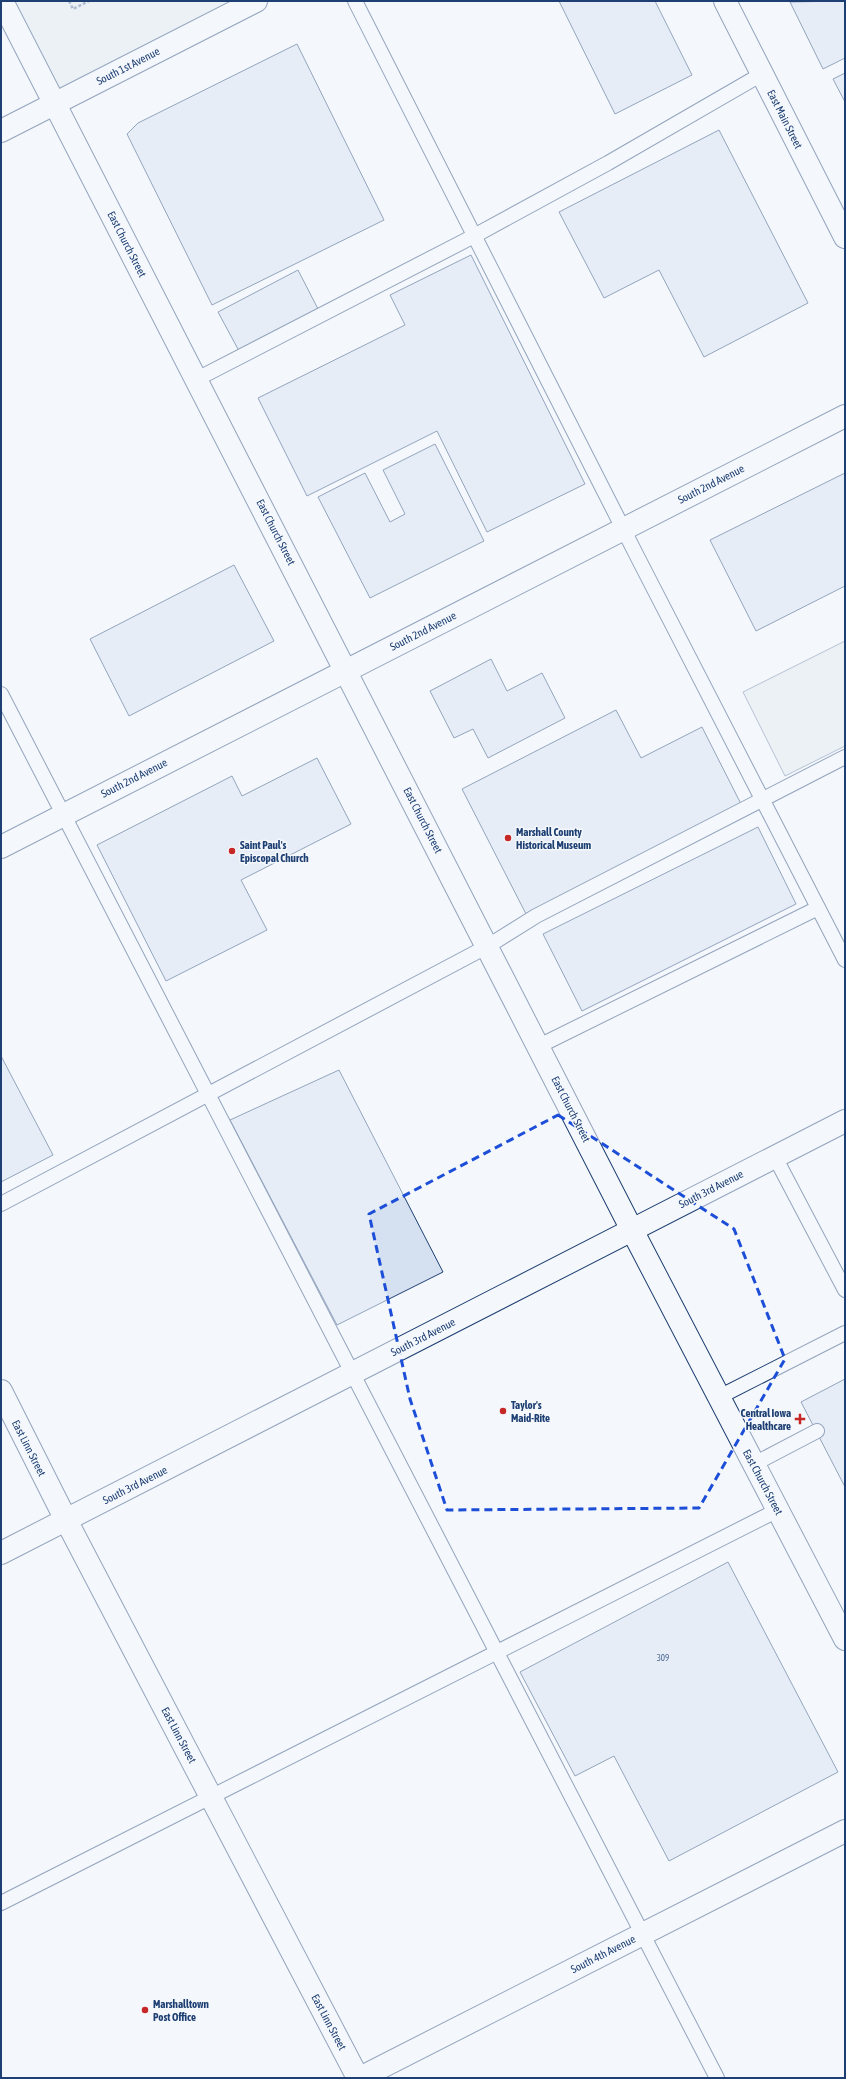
<svg xmlns="http://www.w3.org/2000/svg" width="846" height="2079" font-family="'Asap Condensed',sans-serif">
<rect width="100%" height="100%" fill="#f4f7fb"/>
<!-- green -->
<polygon fill="#e3e9f0" stroke="#687fa3" points="2,1 256,1 55,104"/>
<!-- parking -->
<polygon fill="#e3e8f0" stroke="#687fa3" points="845,641 845,746 785,776 743,692"/>
<!-- building -->
<g fill="#d5e0f0" stroke="#1d3f73">
<polygon points="559,1 655,1 692,75 615,114"/>
<polygon points="845,1 845,58 823,69 790,2"/>
<polygon points="297,44 384,220 212,305 127,134 138,123"/>
<polygon points="845,73 845,102 833,79"/>
<polygon points="719,130 808,303 704,357 659,270 604,298 559,212"/>
<polygon points="471,255 585,484 487,532 437,431 307,496 258,398 405,325 390,295"/>
<polygon points="298,270 318,309 239,351 218,312"/>
<polygon points="435,444 484,541 370,598 318,497 365,473 390,522 405,514 383,470"/>
<polygon points="845,473 845,586 756,631 710,540"/>
<polygon points="234,565 274,641 129,716 90,639"/>
<polygon points="491,659 507,691 542,673 565,718 488,758 473,729 454,738 430,691"/>
<polygon points="616,710 641,758 702,727 741,804 526,914 462,789"/>
<polygon points="317,758 351,824 241,880 267,930 166,981 97,845 232,776 242,796"/>
<polygon points="758,827 796,904 582,1011 543,934"/>
<polygon points="1,1056 53,1155 1,1182"/>
<polygon points="339,1070 443,1272 337,1325 230,1120"/>
<polygon points="845,1379 845,1487 801,1402"/>
<polygon points="728,1562 838,1772 669,1861 614,1756 575,1776 520,1672"/>
</g>
<g fill="none" stroke-linecap="round" stroke-linejoin="round">
<!-- lane casing -->
<g stroke="#1d3f73" stroke-width="16">
<g id="lane">
<polyline points="355,1 638,558 845,960"/>
<polyline points="197,379 474,236 608,163 762,74"/>
<polyline points="1,694 717,2078"/>
<polyline points="539,1046 818,908"/>
<polyline points="775,1157 845,1290"/>
<polyline points="1,1204 488,946 536,916 845,757"/>
<polyline points="719,1397 845,1333"/>
<polyline points="754,1464 817,1431"/>
<polyline points="1,1903 778,1510"/>
</g>
</g>
<!-- street casing -->
<g stroke="#1d3f73" stroke-width="24">
<g id="street">
<polyline points="66,1520 358,2078"/>
<polyline points="360,2078 845,1831"/>
</g>
</g>
<!-- secondary casing -->
<g stroke="#1d3f73" stroke-width="24">
<g id="secondary">
<polyline points="2,1 632,1230 845,1639"/>
<polyline points="725,1 845,237"/>
<polyline points="1,131 256,1"/>
<polyline points="1,847 845,416"/>
<polyline points="1,1391 66,1520"/>
</g>
</g>
<!-- primary casing -->
<g stroke="#1d3f73" stroke-width="24">
<polyline id="primary" points="1,1553 845,1121"/>
</g>
<!-- path -->
<polyline stroke="#5e769c" stroke-width="2.5" stroke-dasharray="3 2" stroke-linecap="butt" points="69,1 73,9 89,1"/>
<!-- lane -->
<use href="#lane" stroke="#f4f7fb" stroke-width="14"/>
<!-- street -->
<use href="#street" stroke="#f4f7fb" stroke-width="22"/>
<!-- secondary -->
<use href="#secondary" stroke="#f4f7fb" stroke-width="22"/>
<!-- primary -->
<use href="#primary" stroke="#f4f7fb" stroke-width="22"/>
</g>
<!-- marked area -->
<path d="M0 0H846V2079H0ZM558,1115L734,1229L785,1359L699,1508L447,1510L410,1399L369,1214Z" fill="#f4f7fb" fill-opacity=".55" fill-rule="evenodd"/>
<path fill="none" stroke="#1d4ed8" stroke-width="3" stroke-dasharray="8 5" stroke-linejoin="round" d="M558,1115L734,1229L785,1359L699,1508L447,1510L410,1399L369,1214Z"/>
<!-- markers -->
<g fill="#c62828" stroke="#f4f7fb" stroke-width="1.5">
<circle cx="508" cy="838" r="4"/>
<circle cx="232" cy="851" r="4"/>
<circle cx="503" cy="1411" r="4"/>
<path d="M798 1413h4v4h4v4h-4v4h-4v-4h-4v-4h4z"/>
<circle cx="145" cy="2010" r="4"/>
</g>
<g text-anchor="middle" stroke-width="3" stroke-linejoin="round" paint-order="stroke">
<!-- number labels -->
<g font-size="9" fill="#4b6792">
<text x="663" y="1661">309</text>
</g>
<!-- street labels -->
<g font-size="11" fill="#1d3f73" stroke="#f4f7fb">
<text transform="translate(128 66) rotate(-27)" y="4">South 1st Avenue</text>
<text transform="translate(785 119) rotate(63)" y="4">East Main Street</text>
<text transform="translate(127 244) rotate(63)" y="4">East Church Street</text>
<text transform="translate(711 484) rotate(-27)" y="4">South 2nd Avenue</text>
<text transform="translate(276 532) rotate(63)" y="4">East Church Street</text>
<text transform="translate(423 631) rotate(-27)" y="4">South 2nd Avenue</text>
<text transform="translate(134 778) rotate(-27)" y="4">South 2nd Avenue</text>
<text transform="translate(423 820) rotate(63)" y="4">East Church Street</text>
<text transform="translate(571 1109) rotate(63)" y="4">East Church Street</text>
<text transform="translate(711 1189) rotate(-27)" y="4">South 3rd Avenue</text>
<text transform="translate(423 1337) rotate(-27)" y="4">South 3rd Avenue</text>
<text transform="translate(29 1448) rotate(63)" y="4">East Linn Street</text>
<text transform="translate(763 1482) rotate(62)" y="4">East Church Street</text>
<text transform="translate(135 1485) rotate(-27)" y="4">South 3rd Avenue</text>
<text transform="translate(179 1735) rotate(62)" y="4">East Linn Street</text>
<text transform="translate(603 1954) rotate(-27)" y="4">South 4th Avenue</text>
<text transform="translate(329 2022) rotate(62)" y="4">East Linn Street</text>
</g>
<!-- poi labels -->
<g font-size="11" font-weight="bold" fill="#1d3f73" stroke="#f4f7fb" text-anchor="start">
<text x="516" y="836">Marshall County<tspan x="516" dy="13">Historical Museum</tspan></text>
<text x="240" y="849">Saint Paul's<tspan x="240" dy="13">Episcopal Church</tspan></text>
<text x="511" y="1409">Taylor's<tspan x="511" dy="13">Maid-Rite</tspan></text>
<text x="791" y="1417" text-anchor="end">Central Iowa<tspan x="791" dy="13">Healthcare</tspan></text>
<text x="153" y="2008">Marshalltown<tspan x="153" dy="13">Post Office</tspan></text>
</g>
</g>
<!-- border -->
<rect width="846" height="2079" fill="none" stroke="#1d3f73" stroke-width="4"/>
</svg>
